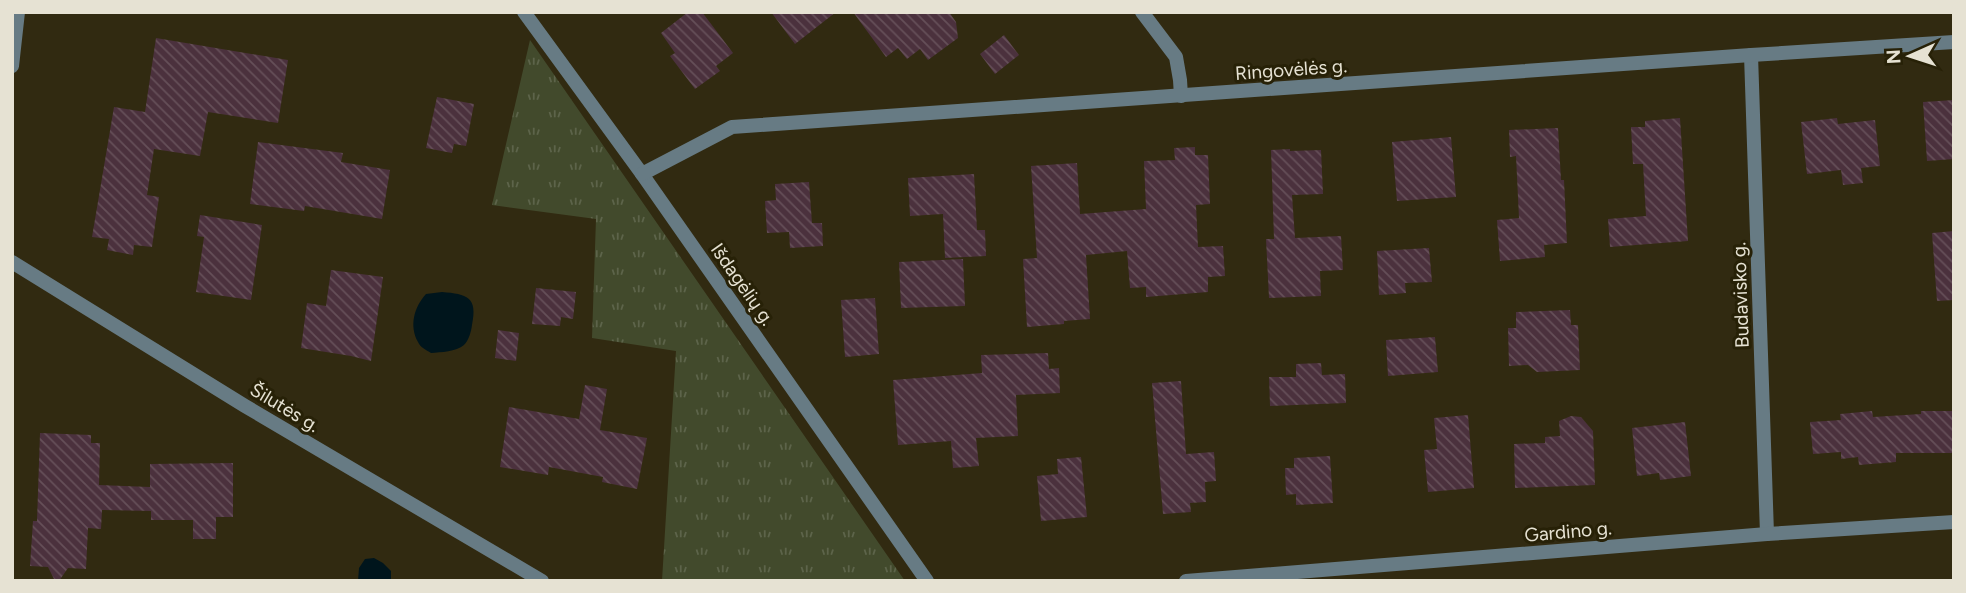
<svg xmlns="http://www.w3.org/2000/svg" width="1966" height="593" font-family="Figtree,sans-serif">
<defs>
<pattern id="grass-tufts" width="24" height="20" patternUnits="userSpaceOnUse" patternTransform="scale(1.75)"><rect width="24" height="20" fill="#424a2c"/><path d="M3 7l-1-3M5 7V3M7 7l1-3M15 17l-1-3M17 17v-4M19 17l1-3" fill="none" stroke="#5d644a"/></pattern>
<pattern id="building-back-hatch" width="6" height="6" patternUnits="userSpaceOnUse" patternTransform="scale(1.75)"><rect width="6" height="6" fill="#4b313d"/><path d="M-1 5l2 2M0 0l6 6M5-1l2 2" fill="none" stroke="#654f58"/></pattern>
</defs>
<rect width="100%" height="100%" fill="#312a11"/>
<!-- grass -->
<polygon fill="url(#grass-tufts)" points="530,40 905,581 662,581 676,351 592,338 596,219 492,205"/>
<!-- water -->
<g fill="#00151c">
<path d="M442,292C467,294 478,297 472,325C471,332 469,340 464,345C456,352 441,352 431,353C426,350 420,347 418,342C409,326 414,307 426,294Z"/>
<polygon points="374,558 383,563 391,571 391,581 358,581 359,568 365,559"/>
</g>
<!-- building -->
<g fill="url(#building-back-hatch)">
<polygon points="688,12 702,12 733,53 716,66 720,71 695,89 670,56 675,53 661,33"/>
<polygon points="771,12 836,12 795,44"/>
<polygon points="853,12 949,12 956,22 958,38 928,60 920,49 907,59 898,48 886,57"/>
<polygon points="1004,35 1019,55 995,74 980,54"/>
<polygon points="156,38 288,60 278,123 208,112 200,156 154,149 147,195 159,197 152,247 134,245 133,255 107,250 109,239 92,237 114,107 145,112"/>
<polygon points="437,97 474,104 466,146 454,144 452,153 426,148"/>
<polygon points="1954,100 1954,159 1927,161 1923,102"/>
<polygon points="1680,118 1688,241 1610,247 1608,219 1646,216 1643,164 1633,164 1631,127 1645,127 1645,121"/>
<polygon points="1837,118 1838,124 1875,120 1880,166 1861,168 1863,183 1843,185 1841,170 1807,174 1801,122"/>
<polygon points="1558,128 1561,180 1564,180 1567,243 1544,245 1545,257 1500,261 1497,220 1519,218 1516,156 1510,157 1509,130"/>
<polygon points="1451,137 1456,197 1397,201 1392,142"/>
<polygon points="258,142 343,153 341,162 390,170 382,219 305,206 304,211 250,204"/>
<polygon points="1195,147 1195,155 1208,155 1210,204 1196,205 1198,247 1223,246 1225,276 1208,277 1208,292 1146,297 1146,287 1130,288 1127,251 1086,255 1090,319 1064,321 1064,324 1027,327 1023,259 1037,258 1031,166 1077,163 1080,214 1146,209 1144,161 1175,160 1174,148"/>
<polygon points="1290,149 1290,151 1321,150 1323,194 1292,195 1295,238 1341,236 1343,270 1320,271 1321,296 1269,298 1266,239 1274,239 1271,150"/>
<polygon points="974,174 977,230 985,230 986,256 945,258 943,214 910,216 908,178"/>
<polygon points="809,182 812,223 822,223 823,246 790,248 789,232 767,233 765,201 776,200 775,184"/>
<polygon points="200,215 262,225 251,300 196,292 204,237 197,236"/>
<polygon points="1954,231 1954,300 1937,301 1932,233"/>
<polygon points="1429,248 1432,282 1405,283 1406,293 1379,295 1377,251"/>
<polygon points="963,259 965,306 901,308 899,262"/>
<polygon points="331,270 383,277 371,361 351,356 301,348 307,303 326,306"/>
<polygon points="536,288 576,292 573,319 561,317 560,326 532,324"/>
<polygon points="875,298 879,354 845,357 841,300"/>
<polygon points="1570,310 1571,325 1578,325 1580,370 1537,372 1528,365 1509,366 1508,328 1516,328 1516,312"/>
<polygon points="498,330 519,333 516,361 495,358"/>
<polygon points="1435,337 1438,372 1388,376 1386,340"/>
<polygon points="1048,353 1049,369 1059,368 1060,393 1016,395 1018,436 976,438 979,466 953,468 951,441 898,445 893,380 982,373 981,355"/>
<polygon points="1321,363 1322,375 1345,374 1346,403 1270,406 1269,377 1296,377 1296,364"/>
<polygon points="1181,381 1186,454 1214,452 1216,481 1205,482 1206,502 1190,503 1191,512 1163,514 1152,383"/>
<polygon points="585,385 607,389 600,430 647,438 637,489 602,482 603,477 549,467 548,475 500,467 509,407 579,419"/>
<polygon points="1872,411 1873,417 1921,414 1921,411 1954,411 1954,453 1896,453 1896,462 1859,465 1858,457 1841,459 1841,452 1813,454 1810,422 1841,420 1840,414"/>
<polygon points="1468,415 1474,488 1428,492 1424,450 1437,449 1434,418"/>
<polygon points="1571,416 1581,417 1593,431 1595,485 1515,488 1514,444 1545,443 1545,437 1560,436 1559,421"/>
<polygon points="1685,422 1691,476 1660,480 1659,473 1637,476 1632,428"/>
<polygon points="40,433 91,435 91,443 100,443 99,485 150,487 150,464 233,463 233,517 216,517 216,539 193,539 193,520 151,520 151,511 102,510 101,529 88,528 86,569 68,568 59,581 55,581 48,567 30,566 33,521 37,521"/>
<polygon points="1330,456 1333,503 1296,505 1296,494 1286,495 1285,468 1294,468 1294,458"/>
<polygon points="1081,457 1087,517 1041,521 1037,476 1058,474 1057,459"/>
</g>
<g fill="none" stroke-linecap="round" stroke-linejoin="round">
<!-- street -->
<g stroke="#677b84" stroke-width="14">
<polyline points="524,12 642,174 927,581"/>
<polyline points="1142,12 1176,57 1180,80 1181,96"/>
<polyline points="1751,55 1767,534"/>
<polyline points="12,66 18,12"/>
<polyline points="642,174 732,127 1751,55 1954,42"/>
<polyline points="12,262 245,406 542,581"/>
<polyline points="1186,581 1767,534 1954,522"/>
</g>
</g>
<g text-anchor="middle" stroke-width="6" stroke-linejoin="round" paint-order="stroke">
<!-- street labels -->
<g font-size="19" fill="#e6e2d3" stroke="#272107">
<text transform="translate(1291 69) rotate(-4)" y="7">Ringovėlės g.</text>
<text transform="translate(743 284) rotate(55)" y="7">Išdagėlių g.</text>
<text transform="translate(1740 295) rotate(-92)" y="7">Budavisko g.</text>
<text transform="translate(285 407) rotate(31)" y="7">Šilutės g.</text>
<text transform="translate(1568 531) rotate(-5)" y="7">Gardino g.</text>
</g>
</g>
<!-- border -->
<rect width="1966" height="593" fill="none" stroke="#e6e2d3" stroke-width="28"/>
<!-- north arrow -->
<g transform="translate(1910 56) rotate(267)" stroke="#272107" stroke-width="5" paint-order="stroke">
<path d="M0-5L12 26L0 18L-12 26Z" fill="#e6e2d3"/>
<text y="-10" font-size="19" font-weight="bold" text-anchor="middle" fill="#e6e2d3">N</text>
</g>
</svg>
